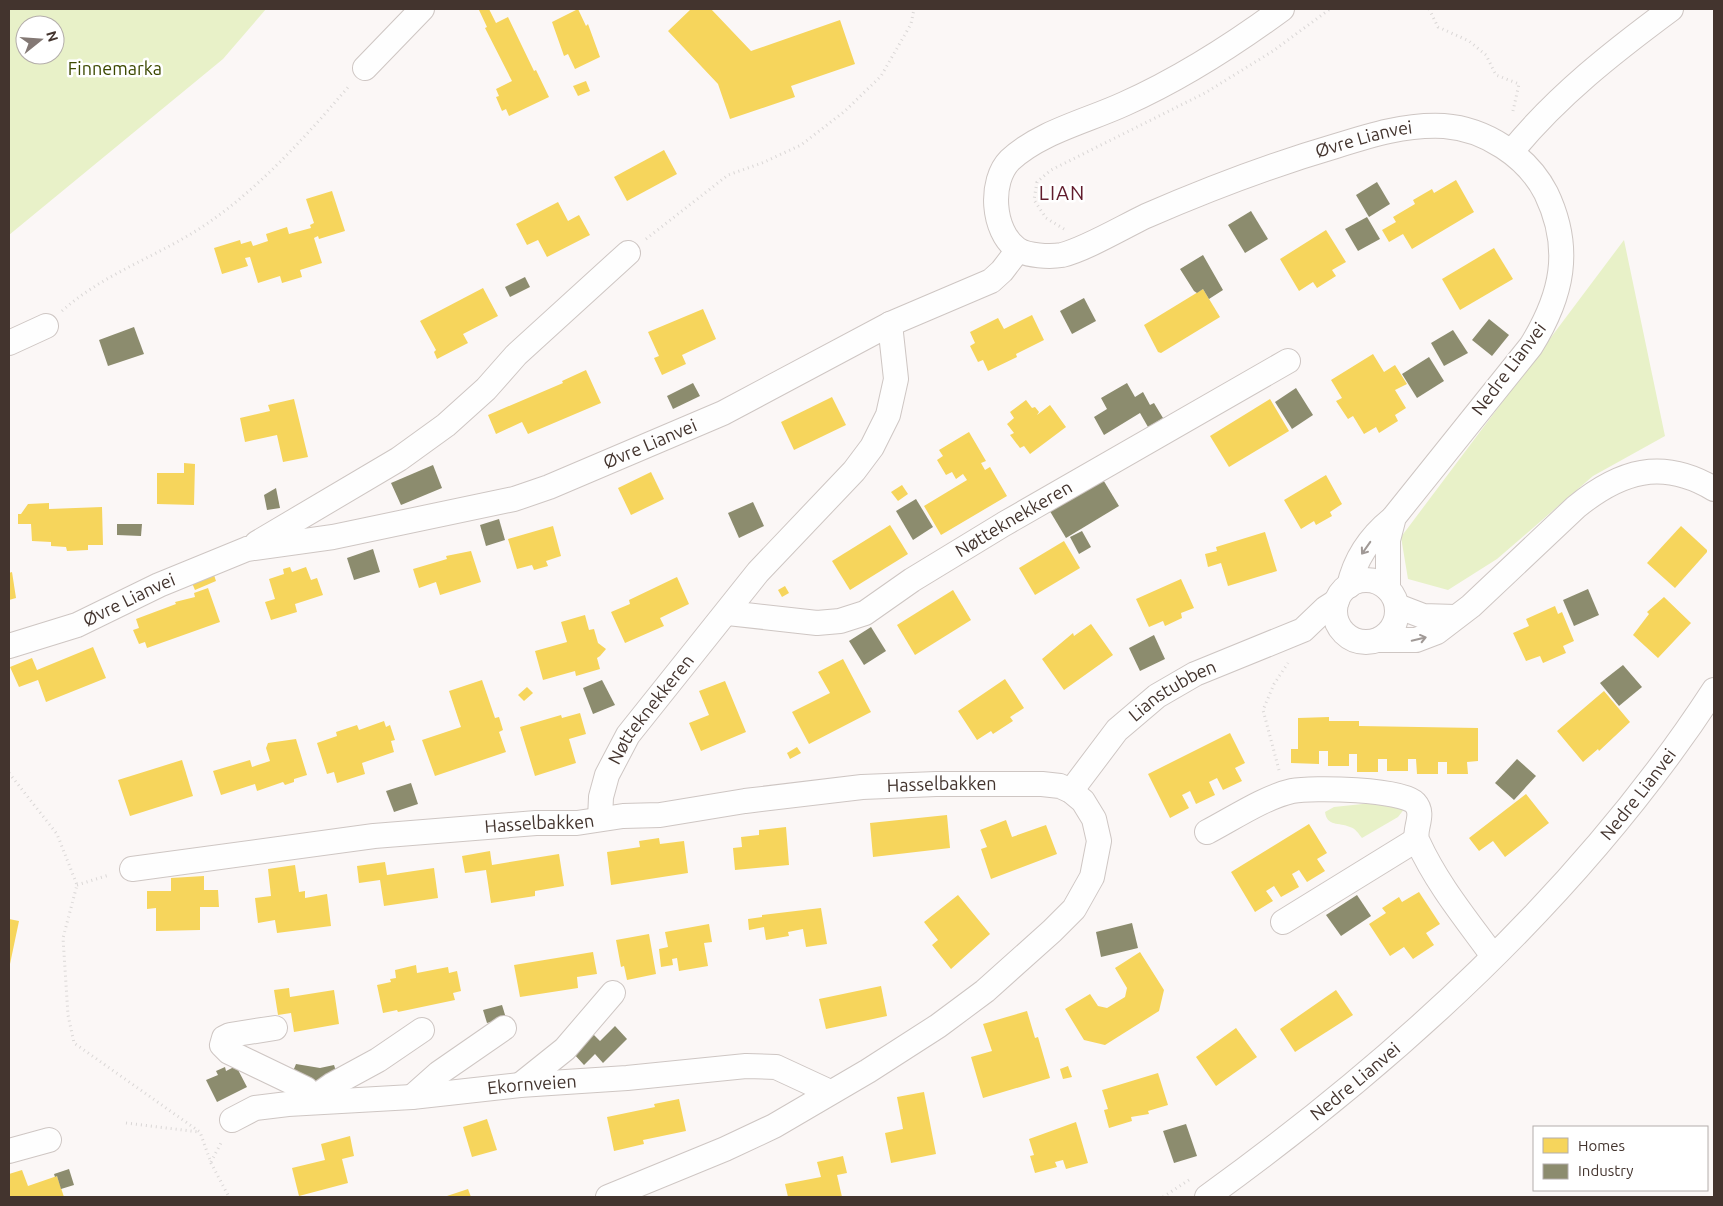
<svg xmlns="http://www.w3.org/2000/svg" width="1723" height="1206" font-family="Ubuntu,sans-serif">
<rect width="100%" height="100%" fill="#fbf7f6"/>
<!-- green -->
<g fill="#e8f1c8" fill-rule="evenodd">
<path d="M9,9H266L223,59L9,235ZM25,25H55V55H25Z"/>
<polygon points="1624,240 1665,436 1593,476 1497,559 1448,590 1408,579 1401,537"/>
<path d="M1391,801L1405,808L1398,817L1362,838C1358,833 1356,829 1350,827C1339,822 1327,827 1325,812L1334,807Z"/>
</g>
<!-- homes -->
<g fill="#f6d55c">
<polygon points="482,9 489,9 496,23 508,17 534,71 536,70 549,97 509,116 506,109 502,111 496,97 499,96 496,89 512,81 485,28 487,27 479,10"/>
<polygon points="578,9 586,26 588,24 600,57 575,69 568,54 564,56 552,22"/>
<polygon points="691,9 711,9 751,51 840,20 855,64 791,86 795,97 730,119 718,84 668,31"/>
<polygon points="586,81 590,91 578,96 573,86"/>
<polygon points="664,150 677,174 627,201 614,177"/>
<polygon points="1456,180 1474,212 1412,249 1403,234 1389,242 1382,230 1396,222 1393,217 1415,204 1413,200 1432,189 1434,193"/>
<polygon points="332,191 345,231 319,239 318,236 314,238 322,263 300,270 302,277 282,283 280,276 258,283 250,257 245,258 248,266 222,274 214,248 240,240 241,244 251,241 253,246 268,241 266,234 287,227 289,234 311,228 310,225 314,223 306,199"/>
<polygon points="558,202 568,221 579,215 590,235 547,257 538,240 527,245 516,224"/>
<polygon points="1326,230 1346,262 1332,270 1336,276 1317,288 1313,282 1299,291 1280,259"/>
<polygon points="1494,248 1513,279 1460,310 1442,279"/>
<polygon points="483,288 498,316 463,334 468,343 437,359 434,352 436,350 420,321"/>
<polygon points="1203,289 1220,317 1161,353 1158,352 1144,325"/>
<polygon points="703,309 716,339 682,355 686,364 662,375 654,358 659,356 648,332"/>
<polygon points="1032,315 1044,340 1016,354 1017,357 988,371 983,360 978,362 970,346 975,343 970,332 998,318 1004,329"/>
<polygon points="1373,354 1384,372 1395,365 1407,384 1395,390 1406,408 1395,415 1398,421 1379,433 1376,427 1364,434 1353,416 1348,419 1336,401 1342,398 1331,380"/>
<polygon points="586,370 601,403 528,434 522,422 496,434 488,415 563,383 562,381"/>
<polygon points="832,397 846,425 794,450 781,422"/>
<polygon points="294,399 308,457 283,462 277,435 245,442 240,418 270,411 268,405"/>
<polygon points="1270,399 1289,431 1229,467 1210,436"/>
<polygon points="1026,400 1032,408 1035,407 1039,412 1037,415 1050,405 1066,427 1030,454 1024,446 1020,448 1010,435 1014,433 1007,424 1014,418 1010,412"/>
<polygon points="969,432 986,461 981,463 985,470 990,467 1007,496 941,535 924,506 967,480 963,474 956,479 952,472 946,475 937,460 943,456 939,450"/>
<polygon points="184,463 195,464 194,505 157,504 157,473 184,473"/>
<polygon points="651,472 664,499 631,515 618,488"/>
<polygon points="1326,475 1342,504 1330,512 1332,516 1316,525 1314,521 1301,529 1284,500"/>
<polygon points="902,485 908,494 898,501 891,492"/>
<polygon points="49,503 49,509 102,507 103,545 88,545 88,550 67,551 66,547 51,546 51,542 32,541 31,524 18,524 18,514 21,514 28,504"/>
<polygon points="890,525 908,554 850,590 832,561"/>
<polygon points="553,526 561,556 546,561 548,566 534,570 532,565 517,569 508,539"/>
<polygon points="1681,526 1707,550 1707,552 1675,588 1647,563"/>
<polygon points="1265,532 1277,571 1228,586 1221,563 1208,567 1205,554 1217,551 1216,547"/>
<polygon points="1064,541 1080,568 1035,595 1019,568"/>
<polygon points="471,551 481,582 440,595 436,582 419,588 413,569 447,559 446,556"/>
<polygon points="290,567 292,572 306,567 311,580 317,578 323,595 295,604 297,612 271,620 265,602 275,599 269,579 284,574 283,569"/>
<polygon points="12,572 16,598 9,600 9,573"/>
<polygon points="213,572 216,581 195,590 191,581"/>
<polygon points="677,577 689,604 660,618 664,626 625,643 611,612 630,604 629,600"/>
<polygon points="1181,579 1194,608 1181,613 1182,618 1165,626 1163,621 1149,627 1136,599"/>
<polygon points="785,586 789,593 782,597 778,590"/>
<polygon points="208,588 220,622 147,648 145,642 139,644 133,630 139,628 136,619 176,604 175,602 195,597 194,593"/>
<polygon points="953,590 971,620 915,655 897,625"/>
<polygon points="1664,597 1691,623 1658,658 1633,635 1649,614 1647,612"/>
<polygon points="1555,606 1558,614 1562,612 1574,641 1563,646 1566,653 1543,663 1540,656 1526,661 1513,633 1529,626 1526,619"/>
<polygon points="585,615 589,630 594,629 598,643 606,649 600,656 597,658 600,669 576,676 575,671 543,680 535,651 567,642 561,622"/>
<polygon points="1091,624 1113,655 1064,690 1042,659 1073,633 1074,636"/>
<polygon points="93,647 106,678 46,702 38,680 19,687 10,667 32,658 37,670"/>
<polygon points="843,659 871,712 809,744 792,712 830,693 818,672"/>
<polygon points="1005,679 1024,708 1010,717 1013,721 993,734 991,731 977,740 958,711"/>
<polygon points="482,680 495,718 499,717 503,730 499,732 506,752 435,776 422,740 461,727 449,691"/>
<polygon points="725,681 746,732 701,751 689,723 709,715 699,691"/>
<polygon points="527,687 533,693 524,701 518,695"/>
<polygon points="1604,691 1630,722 1599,751 1598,749 1583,762 1557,731"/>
<polygon points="580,713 586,734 569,739 576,763 535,776 520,727 561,715 562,718"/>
<polygon points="1329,717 1329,721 1359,721 1359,726 1478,728 1478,761 1467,762 1468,774 1447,774 1447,762 1438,762 1438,774 1417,774 1416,759 1408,759 1408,771 1387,771 1387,759 1378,759 1378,772 1357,772 1357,754 1349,754 1349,766 1328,766 1328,751 1319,751 1319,764 1291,763 1291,749 1298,749 1298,718"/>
<polygon points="384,721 386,727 390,725 395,740 391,741 394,752 362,763 365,774 337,783 334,772 327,774 317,743 337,736 336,732 357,725 359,730"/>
<polygon points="1230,733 1245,763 1235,768 1242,781 1223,790 1217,778 1209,782 1215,795 1196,804 1190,791 1182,795 1189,808 1170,818 1148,774"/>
<polygon points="296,739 307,775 294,779 294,782 285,785 283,782 257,791 255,784 221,795 213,771 250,760 252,767 270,761 266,748 268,743"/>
<polygon points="797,747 801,753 790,759 787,753"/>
<polygon points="182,760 193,796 130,816 118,780"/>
<polygon points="1526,794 1549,823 1505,857 1493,841 1479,851 1469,838"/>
<polygon points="947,815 950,848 873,857 870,823"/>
<polygon points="1006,820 1012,837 1046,825 1057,854 991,879 981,849 987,847 980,830"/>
<polygon points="1309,824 1327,853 1317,859 1325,871 1307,882 1299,870 1292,874 1299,887 1281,897 1274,886 1266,891 1273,901 1255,912 1231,872"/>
<polygon points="786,827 789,865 735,870 733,848 742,847 741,837 759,835 759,830"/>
<polygon points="659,838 660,844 684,841 688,873 611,885 607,852 640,847 639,841"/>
<polygon points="490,851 492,865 559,854 564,886 535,891 535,896 491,903 486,870 465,873 462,856"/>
<polygon points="385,862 387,875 434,868 438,898 384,906 380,880 359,883 357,866"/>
<polygon points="295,865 299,892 305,891 305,898 327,894 331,926 277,933 275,920 258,923 255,898 271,896 268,869"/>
<polygon points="204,876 204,890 218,890 219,907 200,907 200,930 156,931 156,908 147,909 147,891 171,891 171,878"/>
<polygon points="1419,892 1440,924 1426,933 1434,945 1413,959 1404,947 1390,956 1369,924 1386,913 1382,908 1399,897 1402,902"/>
<polygon points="958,895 990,934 951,969 932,945 938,940 924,922"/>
<polygon points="821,908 827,944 806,947 803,929 788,932 789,936 766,940 764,927 749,930 748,919 762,917 762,915"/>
<polygon points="9,919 19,921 10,964 9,964"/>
<polygon points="709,924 712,942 704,943 708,966 679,971 677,958 672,959 673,965 661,967 659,949 668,947 665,932"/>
<polygon points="649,934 656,974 627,980 624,966 621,967 616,940"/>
<polygon points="593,952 597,974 577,977 578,988 520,997 514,965"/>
<polygon points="1140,952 1164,990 1159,1011 1105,1045 1084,1040 1065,1009 1090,994 1098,1006 1107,1008 1125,997 1127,988 1115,968"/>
<polygon points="416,965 417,973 448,967 449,973 457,971 461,991 453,993 455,1000 398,1012 397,1010 383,1013 377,985 391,982 390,979 396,978 395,970"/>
<polygon points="881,986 887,1016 826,1029 819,999"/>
<polygon points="289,988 290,997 334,990 339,1024 294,1032 291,1013 278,1015 274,990"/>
<polygon points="1336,990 1353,1015 1295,1052 1280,1029"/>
<polygon points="1027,1011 1035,1038 1038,1037 1050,1078 983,1098 971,1057 992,1051 983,1024"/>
<polygon points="1236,1028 1257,1057 1216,1086 1196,1057"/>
<polygon points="1068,1066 1072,1077 1063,1079 1060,1069"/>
<polygon points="1158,1073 1168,1105 1148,1111 1149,1114 1131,1117 1132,1121 1109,1128 1104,1110 1108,1109 1102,1090"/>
<polygon points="924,1092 936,1154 891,1163 885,1133 903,1129 897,1097"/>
<polygon points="679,1099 686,1131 643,1140 644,1144 614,1151 607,1117 655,1107 654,1104"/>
<polygon points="487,1119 497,1150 472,1157 463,1127"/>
<polygon points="1076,1122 1088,1163 1066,1169 1063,1160 1055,1162 1057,1167 1035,1173 1030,1156 1034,1155 1029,1139"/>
<polygon points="350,1136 354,1156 342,1159 348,1183 299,1196 292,1168 325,1160 321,1144"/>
<polygon points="843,1156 847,1173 837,1175 842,1197 788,1197 785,1184 821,1177 817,1162"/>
<polygon points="22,1170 28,1186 57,1176 64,1197 9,1197 9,1174"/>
<polygon points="468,1189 471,1197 444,1197"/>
</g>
<!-- industry -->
<g fill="#8c8c6e">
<polygon points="1377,182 1390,204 1369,217 1356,195"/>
<polygon points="1251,211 1268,239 1245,253 1228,225"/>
<polygon points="1367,217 1380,239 1358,251 1345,229"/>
<polygon points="1203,255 1223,290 1209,299 1203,289 1197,293 1194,291 1180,269"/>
<polygon points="525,277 530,287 510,297 505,287"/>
<polygon points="1084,298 1096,321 1072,334 1060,311"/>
<polygon points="1489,319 1509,335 1492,356 1472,340"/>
<polygon points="134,327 144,354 108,366 99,340"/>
<polygon points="1453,330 1468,353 1444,366 1431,343"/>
<polygon points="1429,357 1444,381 1417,398 1402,374"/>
<polygon points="693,383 700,396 673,409 667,396"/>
<polygon points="1127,383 1135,397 1143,392 1150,405 1154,403 1163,418 1148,427 1140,413 1104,435 1094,417 1107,409 1101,398"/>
<polygon points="1296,388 1313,415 1292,429 1275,402"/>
<polygon points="433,465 442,488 401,505 391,483"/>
<polygon points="1099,473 1119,506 1066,538 1048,508"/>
<polygon points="276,488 280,508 267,510 264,495"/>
<polygon points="916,499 933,527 913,540 896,511"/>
<polygon points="753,502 764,526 739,538 728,513"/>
<polygon points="499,519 505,540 486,546 480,525"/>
<polygon points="117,524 142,524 141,536 117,535"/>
<polygon points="1082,531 1091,547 1079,554 1070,537"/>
<polygon points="373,549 380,572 354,580 347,558"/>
<polygon points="1588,589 1599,615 1574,626 1563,600"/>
<polygon points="871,627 886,651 864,665 849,641"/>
<polygon points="1154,635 1165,659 1140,671 1129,648"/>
<polygon points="1623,665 1642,687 1619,706 1600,683"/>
<polygon points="602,680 615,705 593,714 583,688"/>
<polygon points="1517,759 1536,776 1514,800 1495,783"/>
<polygon points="411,783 418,804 394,812 386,791"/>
<polygon points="1357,895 1371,916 1341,936 1326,915"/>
<polygon points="1132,923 1138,948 1101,957 1096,932"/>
<polygon points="502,1005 506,1018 487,1023 483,1010"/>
<polygon points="615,1026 627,1039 603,1063 595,1054 584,1065 573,1053 591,1032 600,1041"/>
<polygon points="296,1064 320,1068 334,1065 338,1077 322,1083 307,1083 291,1076"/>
<polygon points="236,1066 247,1087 217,1102 206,1080 218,1075 216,1071 225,1067 226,1071"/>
<polygon points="1186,1124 1197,1156 1174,1163 1163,1131"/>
<polygon points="69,1169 74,1185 61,1189 57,1176 55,1177 54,1174"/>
</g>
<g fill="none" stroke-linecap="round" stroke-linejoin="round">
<!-- minor casing -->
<g stroke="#cec6c3" stroke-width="26">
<g id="minor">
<path id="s1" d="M1282,9C1233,45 1180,79 1124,104C1087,121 1040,132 1010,160C989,181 992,231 1017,249C1027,256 1050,257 1062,255C1086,249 1123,227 1146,216C1208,189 1271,165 1336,146C1371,135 1406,124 1444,126C1485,129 1527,156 1546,193C1573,249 1562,296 1531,346L1394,517L1388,540V589"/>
<polyline points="365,68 422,9"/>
<path d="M1512,151C1558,95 1613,52 1671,9"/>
<polyline points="9,343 46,326"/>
<polyline points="257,543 399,459 446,425 486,389 516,355 628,253"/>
<circle cx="1366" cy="611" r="31"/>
<path d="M1349,586C1355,559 1371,536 1392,519"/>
<polyline points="1397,606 1423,616 1455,617"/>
<path id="s2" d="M728,613L817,623L840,621L865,613L912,580L1004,524L1288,361"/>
<path d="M1378,640H1416L1437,632L1471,606L1576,507C1620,471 1662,458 1714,489"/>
<path id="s3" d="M9,646L77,625L159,585L247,549L333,537L514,499L549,487L723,413L890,324L991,281L1002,271L1018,250"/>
<path id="s4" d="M1071,791L1117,730L1157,696L1195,674L1303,630L1326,608L1337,601"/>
<path id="s5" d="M600,819L601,797L607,775L628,735L758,572L854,471L872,447L888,415L896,379L890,324"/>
<path d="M1207,832C1232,819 1265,797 1292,791C1312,787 1403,789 1415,803C1426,815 1412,830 1418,842C1437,884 1467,920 1493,956"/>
<path id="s6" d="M132,869L374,836L536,823H577L623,816L660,815L745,801L862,787L936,784H1042L1060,786L1071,791L1083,801L1094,819L1099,841L1092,877L1074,909L1052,931L985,991L938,1026L868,1071L774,1126L725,1149L608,1197"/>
<polyline points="1283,922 1416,840"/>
<polyline points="275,1028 230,1035 224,1038 222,1045 229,1052 306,1089 317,1102 322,1092 332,1085 378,1060 422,1030"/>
<polyline points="520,1085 565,1049 613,993"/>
<polyline points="412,1097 439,1073 504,1028"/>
<path id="s7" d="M232,1120L255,1108L288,1104L412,1097L520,1085L627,1078L746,1066L776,1067L830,1092"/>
<polyline points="9,1151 49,1140"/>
<path id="s8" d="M1207,1197C1401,1057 1583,891 1714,690"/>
</g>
</g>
<!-- path -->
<g stroke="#dad7d6" stroke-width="3" stroke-dasharray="1 4" stroke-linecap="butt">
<polyline points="1429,9 1438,27 1469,41 1486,55 1496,75 1519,84 1513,111"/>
<polyline points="1064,229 1046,218 1034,200 1037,182 1051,170 1205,93 1273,51 1330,9"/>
<polyline points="646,239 728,175 762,163 801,145 845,111 881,76 911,24 914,9"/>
<path d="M62,311C104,273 159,256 205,225C260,188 307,135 350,85"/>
<polyline points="1279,770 1263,710 1274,684 1288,663"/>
<polyline points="9,773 57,834 77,885 63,938 68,1015 74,1043 200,1132 211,1163 229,1197"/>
<polyline points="77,885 109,875"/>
<polyline points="126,1123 199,1132"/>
<polyline points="211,1162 222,1141"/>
<polyline points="1163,1197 1189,1180"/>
</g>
<!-- minor -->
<use href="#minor" stroke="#fefefe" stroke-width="24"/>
</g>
<!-- one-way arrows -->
<defs><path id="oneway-shaft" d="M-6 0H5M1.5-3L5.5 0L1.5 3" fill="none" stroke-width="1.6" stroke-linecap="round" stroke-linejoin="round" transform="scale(1.25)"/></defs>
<g stroke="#a09996">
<use href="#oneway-shaft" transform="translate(1366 548) rotate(125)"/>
<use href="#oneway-shaft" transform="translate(1419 639) rotate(-13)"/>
</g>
<g text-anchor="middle" stroke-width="5" stroke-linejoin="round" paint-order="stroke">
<!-- park labels -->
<g font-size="18" fill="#3c4900" stroke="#fff">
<text x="115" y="75">Finnemarka</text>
</g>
<!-- street labels -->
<g font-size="18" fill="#43342e" stroke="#fff">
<text dy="6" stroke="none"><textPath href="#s1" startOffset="781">Øvre Lianvei</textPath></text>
<text transform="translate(1509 369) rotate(-53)" y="6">Nedre Lianvei</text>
<text dy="6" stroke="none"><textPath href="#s3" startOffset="676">Øvre Lianvei</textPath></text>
<text dy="6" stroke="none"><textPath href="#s2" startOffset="315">Nøtteknekkeren</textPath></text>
<text dy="6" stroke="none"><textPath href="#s3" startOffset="129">Øvre Lianvei</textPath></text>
<text dy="6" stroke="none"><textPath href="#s4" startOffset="145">Lianstubben</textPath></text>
<text dy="6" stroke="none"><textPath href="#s5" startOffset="124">Nøtteknekkeren</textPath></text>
<text dy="6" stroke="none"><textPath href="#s6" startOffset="815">Hasselbakken</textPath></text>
<text dy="6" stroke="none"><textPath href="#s8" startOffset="592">Nedre Lianvei</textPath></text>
<text dy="6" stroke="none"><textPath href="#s6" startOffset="410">Hasselbakken</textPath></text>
<text dy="6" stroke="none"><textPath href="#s8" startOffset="188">Nedre Lianvei</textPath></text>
<text dy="6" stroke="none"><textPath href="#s7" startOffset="304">Ekornveien</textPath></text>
</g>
<!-- quarter labels -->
<g font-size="20" letter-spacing="1" fill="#611c2c" stroke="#fff">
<text x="1062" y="200">LIAN</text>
</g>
</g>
<!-- border -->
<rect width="1723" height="1206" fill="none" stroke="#43342e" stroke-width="20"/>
<!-- legend -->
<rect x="1533" y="1126" width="175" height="65" fill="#ffffff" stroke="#b4aeab"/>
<rect x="1543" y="1138" width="25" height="15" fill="#f6d55c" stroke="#b4aeab"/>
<text x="1578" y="1151" font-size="15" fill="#43342e">Homes</text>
<rect x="1543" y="1164" width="25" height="15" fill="#8c8c6e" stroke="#b4aeab"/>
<text x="1578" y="1176" font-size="15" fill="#43342e">Industry</text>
<!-- north arrow -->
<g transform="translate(40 40) rotate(73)"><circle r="24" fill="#ffffff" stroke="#b4aeab"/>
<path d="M0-4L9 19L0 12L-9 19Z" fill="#837874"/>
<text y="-8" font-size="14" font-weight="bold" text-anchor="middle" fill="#43342e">N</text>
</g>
</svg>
